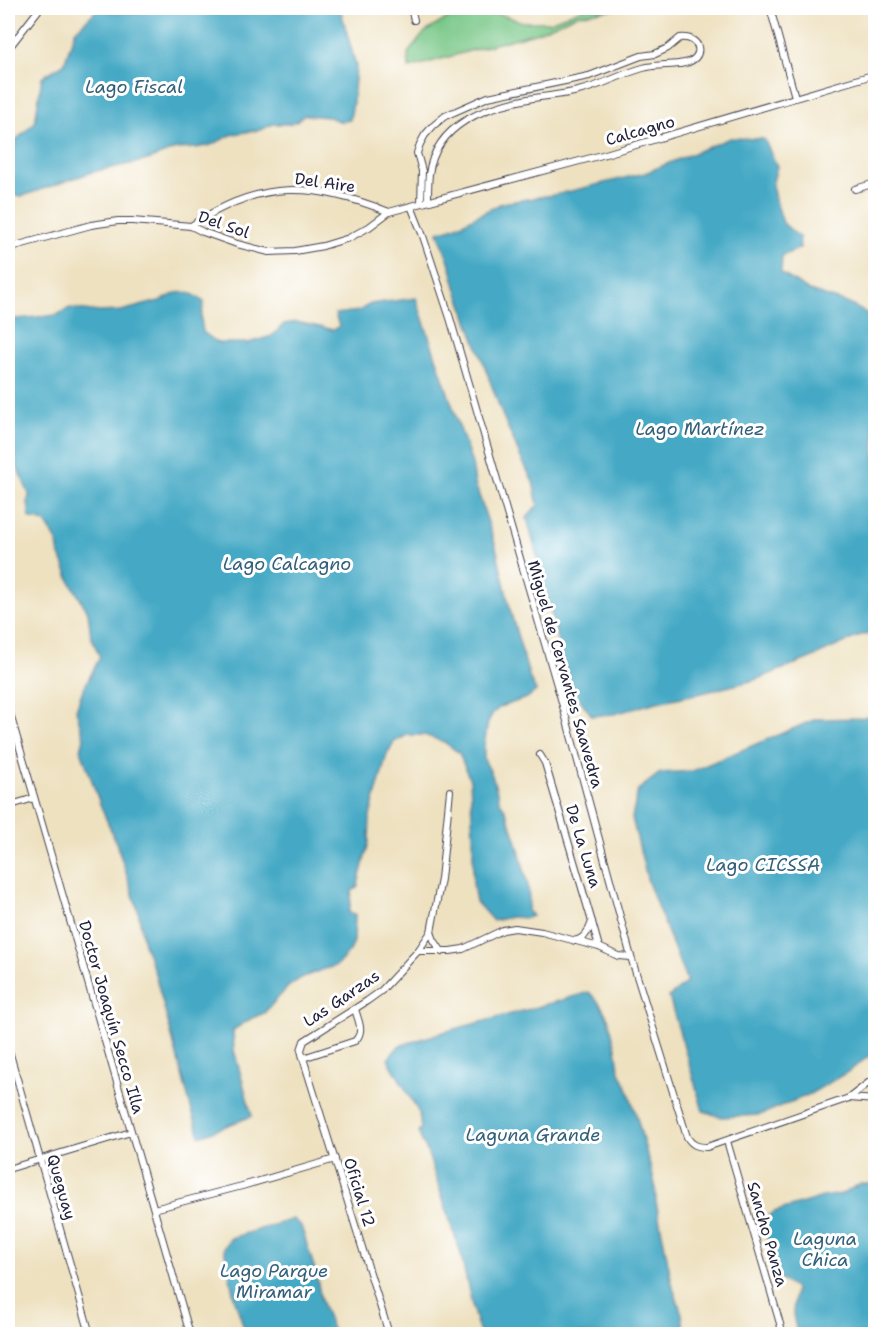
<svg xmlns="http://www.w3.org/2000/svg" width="883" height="1342" font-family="'Shantell Sans',sans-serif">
<rect width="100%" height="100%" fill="#fff"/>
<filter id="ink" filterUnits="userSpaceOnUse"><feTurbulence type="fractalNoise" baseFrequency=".0167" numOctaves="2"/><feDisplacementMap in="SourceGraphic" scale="12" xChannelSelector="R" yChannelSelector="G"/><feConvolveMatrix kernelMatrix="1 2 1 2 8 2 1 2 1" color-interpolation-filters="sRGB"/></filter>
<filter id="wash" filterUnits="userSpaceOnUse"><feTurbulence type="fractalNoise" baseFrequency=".008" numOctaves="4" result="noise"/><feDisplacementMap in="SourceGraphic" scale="24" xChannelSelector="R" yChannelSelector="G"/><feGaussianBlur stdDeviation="1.35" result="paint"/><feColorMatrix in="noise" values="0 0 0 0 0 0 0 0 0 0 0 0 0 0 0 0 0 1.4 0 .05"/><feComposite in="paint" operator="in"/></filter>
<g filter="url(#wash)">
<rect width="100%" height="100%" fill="#eee1c0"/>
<!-- green -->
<polygon fill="#78c787" stroke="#4d7461" stroke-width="1.5" points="584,8 621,8 576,15 538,32 409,68 408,53 425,32 451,16 473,10 502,15 523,22 550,22"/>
<!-- water -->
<g fill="#45a9c5" stroke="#346680" stroke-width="1.5">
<polygon points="99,8 117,12 137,13 144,8 340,8 356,66 353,102 350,120 341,122 329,117 304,115 297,121 288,124 273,124 260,130 233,134 211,145 196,148 176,149 148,160 92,172 23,196 12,196 8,190 8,148 35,122 42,77 64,64 75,31"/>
<polygon points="730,138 764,139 777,166 772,186 775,198 783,223 799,237 800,248 782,256 781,273 809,291 847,303 872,316 875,315 875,634 861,635 813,657 755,680 702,693 657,702 614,714 592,716 575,693 561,657 549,603 527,518 538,505 533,482 520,456 502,414 457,290 449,261 438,232 455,227 502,203 559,194 645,173"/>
<polygon points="185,292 194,295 204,302 201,318 203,332 218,343 248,343 272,336 284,324 297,322 334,330 339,326 335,314 359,311 370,304 416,298 472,464 475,483 496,547 511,613 530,679 536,691 527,698 500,707 493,713 488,722 484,746 484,759 492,775 500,802 506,811 516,839 528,885 529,900 528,911 532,916 527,918 511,917 493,921 476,902 473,885 473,835 470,780 459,753 444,742 424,735 407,735 394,742 387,754 370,816 369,842 357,888 352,891 349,913 355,915 354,941 350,951 337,965 316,972 301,978 288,987 264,1013 252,1018 233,1030 234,1050 252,1116 200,1136 191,1108 154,970 144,944 138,910 117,845 100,804 81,750 84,738 76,710 82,692 100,657 91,637 88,612 71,583 58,550 57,541 46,523 39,520 30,519 28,502 29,494 17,467 8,413 8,318 17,319 57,315 70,308 99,312 121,311 163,300 176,293"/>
<polygon points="875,714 875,1051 851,1070 810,1094 760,1115 721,1117 703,1111 669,997 687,982 648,882 632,818 638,790 660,773 692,771 816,719 862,718"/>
<polygon points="589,992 600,1004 608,1018 616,1048 619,1069 629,1092 636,1114 655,1184 656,1202 667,1258 673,1288 682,1314 685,1334 480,1334 474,1314 460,1251 428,1154 418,1132 421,1128 419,1113 388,1059 399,1046 447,1031 530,1009"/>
<polygon points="860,1184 875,1184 875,1334 797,1334 793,1314 795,1289 781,1279 762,1222 774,1212 823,1197 842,1194"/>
<polygon points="293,1219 301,1226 316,1273 321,1300 334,1334 246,1334 234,1297 224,1248 231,1238"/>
</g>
</g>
<g filter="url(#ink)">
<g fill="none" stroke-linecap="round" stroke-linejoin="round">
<!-- street casing -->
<g stroke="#413f4f" stroke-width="8">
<g id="street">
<polyline points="411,8 414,20"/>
<polyline points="770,8 795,97"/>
<polyline points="8,49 40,8"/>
<polyline points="855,189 876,183"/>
<path d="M421,203L422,171L417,153L420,144L425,135L433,126L445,116L488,97L589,76L641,56L655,54L668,48L680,38C702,36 705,59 685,63C671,66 657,64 643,68C621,74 601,86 578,91C562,95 545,96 528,99C485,107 436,124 429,174C428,183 428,192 428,201"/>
<path d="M411,206L423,236L450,318L561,699L631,957L687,1137C692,1145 697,1147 707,1147L849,1098L876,1077"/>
<path d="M191,226C260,179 314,182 389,212"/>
<polyline points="8,248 91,225 118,221 132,221 191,226 203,232 237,244 269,252 295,251 323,246 349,238 369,227 389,212 602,155 876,74"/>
<polyline points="8,707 190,1334"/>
<polyline points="540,755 545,763 592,922 599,947"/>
<polyline points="8,806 34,798"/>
<path d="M575,941C584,939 589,931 592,922"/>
<polyline points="418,951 431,932"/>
<polyline points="442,952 434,940 431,932 441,879 450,791"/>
<polyline points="8,1047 90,1334"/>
<path d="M303,1058L355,1041C365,1031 358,1021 355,1009"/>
<polyline points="849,1098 876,1100"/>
<polyline points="727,1141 783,1334"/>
<polyline points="8,1169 131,1132"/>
<polyline points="154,1209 242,1186 335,1159"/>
<polyline points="389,1334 303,1058 301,1050 304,1041 367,1001 381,991 418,951 450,951 463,949 503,930 515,928 542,932 599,947 618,956 631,957"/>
</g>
</g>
<!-- street -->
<use href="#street" stroke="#fff" stroke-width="6"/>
</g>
</g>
<g text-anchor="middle" stroke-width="6" stroke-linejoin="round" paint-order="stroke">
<!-- street labels -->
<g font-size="16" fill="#22223b" stroke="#fff">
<text transform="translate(640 130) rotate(-16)" y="6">Calcagno</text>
<text transform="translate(325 182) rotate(8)" y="6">Del Aire</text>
<text transform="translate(224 224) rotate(19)" y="6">Del Sol</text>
<text transform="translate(566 674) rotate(74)" y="6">Miguel de Cervantes Saavedra</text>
<text transform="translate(584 846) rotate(73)" y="6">De La Luna</text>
<text transform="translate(341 998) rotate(-34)" y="6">Las Garzas</text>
<text transform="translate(112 1017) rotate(74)" y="6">Doctor Joaquín Secco Illa</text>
<text transform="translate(62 1187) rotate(74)" y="6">Queguay</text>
<text transform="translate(360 1192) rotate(73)" y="6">Oficial 12</text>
<text transform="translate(768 1234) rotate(74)" y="6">Sancho Panza</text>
</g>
<!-- water labels -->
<g font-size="18" font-style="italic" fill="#325f79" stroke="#fff">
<text x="134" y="93">Lago Fiscal</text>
<text x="700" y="435">Lago Martínez</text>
<text x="287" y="570">Lago Calcagno</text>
<text x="763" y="871">Lago CICSSA</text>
<text x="533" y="1141">Laguna Grande</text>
<text x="825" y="1245">Laguna<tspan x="825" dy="21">Chica</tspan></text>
<text x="274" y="1277">Lago Parque<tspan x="274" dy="21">Miramar</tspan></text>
</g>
</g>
<!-- margin -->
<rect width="883" height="1342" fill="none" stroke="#fff" stroke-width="30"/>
</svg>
